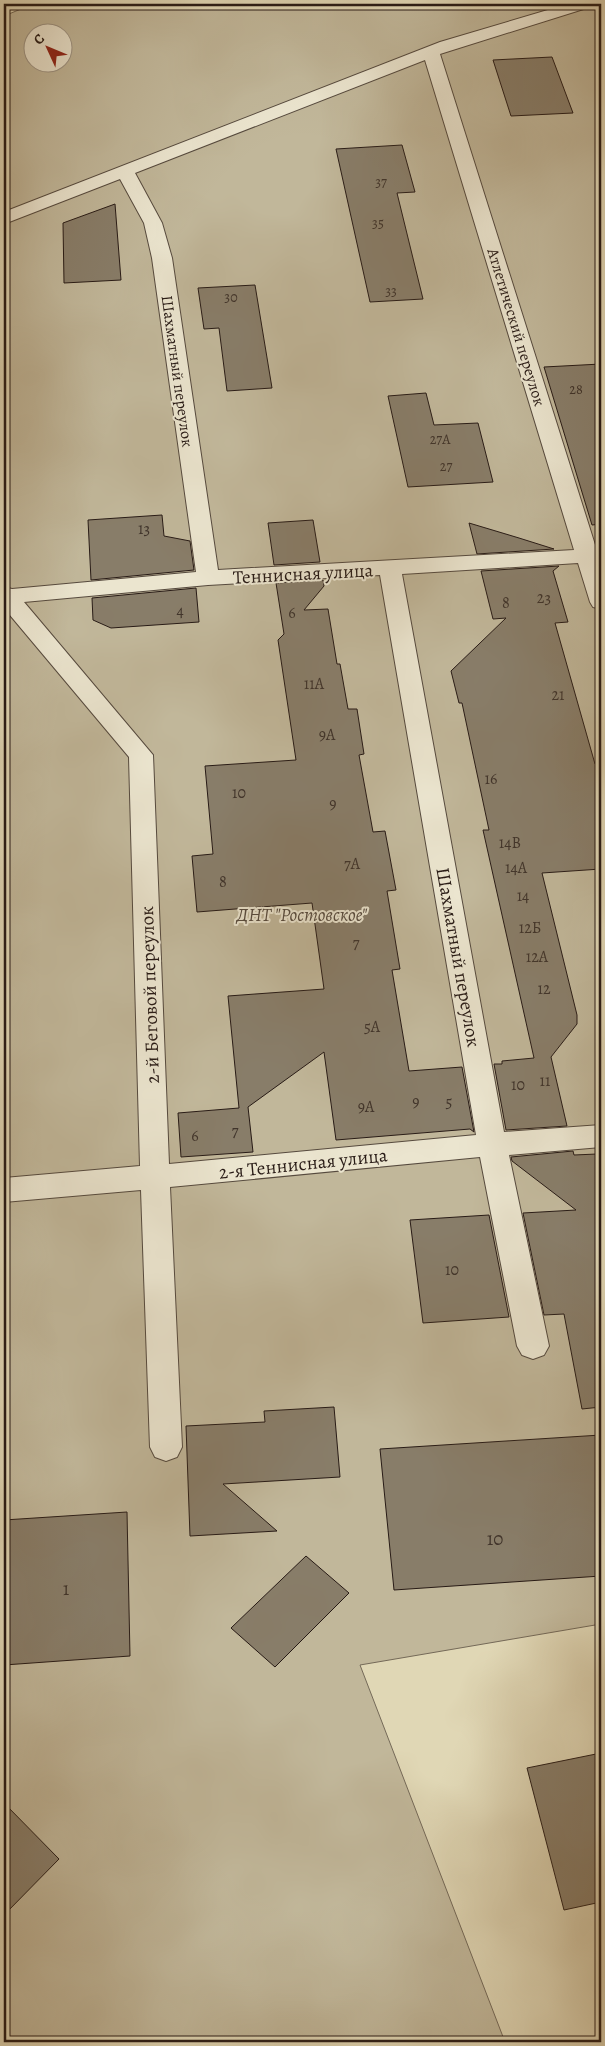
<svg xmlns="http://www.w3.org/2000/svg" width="605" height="2046" font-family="Alegreya,serif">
<rect width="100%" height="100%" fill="#e0d7b5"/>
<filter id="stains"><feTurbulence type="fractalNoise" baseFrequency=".004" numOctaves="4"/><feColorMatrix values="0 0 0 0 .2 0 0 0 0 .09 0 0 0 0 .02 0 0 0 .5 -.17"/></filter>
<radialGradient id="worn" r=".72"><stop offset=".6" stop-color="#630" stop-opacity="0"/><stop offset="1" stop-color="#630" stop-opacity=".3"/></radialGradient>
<!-- green -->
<path fill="#c1b79a" stroke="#746958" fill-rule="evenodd" d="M33,4H601V1624L360,1665L505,2042H4V16ZM32,32H62V62H32Z"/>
<!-- building -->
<g fill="#887d69" stroke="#281b16">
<polygon points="552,57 573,113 511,116 493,60"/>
<polygon points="402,145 415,192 397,193 423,299 370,302 336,149"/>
<polygon points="115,204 121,280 64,283 63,223"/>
<polygon points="255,285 272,388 227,391 219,328 204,329 198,288"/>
<polygon points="601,364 601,524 592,525 544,367"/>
<polygon points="426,393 434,425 478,423 493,482 408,487 388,396"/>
<polygon points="162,515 164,536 190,541 194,570 91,580 88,520"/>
<polygon points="313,520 320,562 274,565 268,523"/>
<polygon points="469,523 519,538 554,549 477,554"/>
<polygon points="559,566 553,571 568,622 555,623 595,764 601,764 601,869 542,873 577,1015 577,1024 551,1057 567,1126 506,1130 494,1064 502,1064 502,1061 534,1058 483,830 489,830 462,703 459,703 451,671 506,618 493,619 481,571"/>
<polygon points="323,580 324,586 304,610 328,609 337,664 340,664 348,709 357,709 364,754 359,755 373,832 385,831 396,890 387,891 400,969 392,970 409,1071 462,1067 474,1132 470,1129 336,1140 324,1052 248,1107 253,1152 181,1157 178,1113 239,1108 228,996 324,989 312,903 197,912 192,856 213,854 205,766 296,760 278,640 284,634 276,583"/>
<polygon points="196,588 199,622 111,628 93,620 92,598"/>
<polygon points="573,1151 574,1155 597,1154 601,1174 601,1407 582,1409 564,1314 544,1315 523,1213 576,1210 512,1161 511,1157"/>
<polygon points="489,1215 509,1317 423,1323 410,1220"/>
<polygon points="334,1407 340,1477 223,1484 277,1531 190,1536 186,1426 265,1422 264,1411"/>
<polygon points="601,1435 601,1576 394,1590 380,1449"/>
<polygon points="127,1512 130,1656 4,1665 4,1520"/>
<polygon points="306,1556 349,1593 275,1667 231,1628"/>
<polygon points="601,1753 601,1902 564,1910 527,1768"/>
<polygon points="4,1803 59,1859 4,1915"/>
</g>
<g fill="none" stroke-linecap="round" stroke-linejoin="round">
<!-- minor casing -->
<g stroke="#564a3e" stroke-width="2">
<path id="minor" d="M568,4H592L590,7L440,54L596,548H601V609L593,607L590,602L578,563L402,574L504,1132L601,1125V1147L509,1155L549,1346L544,1355L533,1359L522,1355L517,1346L480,1157L170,1187L182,1447L177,1457L166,1461L155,1457L150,1447L141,1190L4,1202V1178L140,1166L129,757L4,608V587L12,589L196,572L152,258L144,223L120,179L4,224V212L440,42ZM425,60L574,550L218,570L172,258L162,223L135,173ZM380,575L476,1135L169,1164L153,755L24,602L208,585Z"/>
</g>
<!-- minor -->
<use href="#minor" fill="#ebe5cf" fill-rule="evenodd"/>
</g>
<g text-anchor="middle" stroke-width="4" stroke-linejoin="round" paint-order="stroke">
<!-- far-number labels -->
<g font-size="14" fill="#40342b">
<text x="381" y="187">37</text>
<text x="378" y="228">35</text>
<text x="391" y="296">33</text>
<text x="231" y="302">30</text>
<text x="576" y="394">28</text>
<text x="440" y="444">27А</text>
<text x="446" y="471">27</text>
</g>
<!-- far-street labels -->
<g font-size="16" fill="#281b16" stroke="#ebe5cf">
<text transform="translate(517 327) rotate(73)" y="6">Атлетический переулок</text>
<text transform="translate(178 371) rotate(82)" y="6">Шахматный переулок</text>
</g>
<!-- number labels -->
<g font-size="16" fill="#40342b">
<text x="144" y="534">13</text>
<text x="544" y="603">23</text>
<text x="506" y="608">8</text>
<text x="180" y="616">4</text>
<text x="292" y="618">6</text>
<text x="314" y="689">11А</text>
<text x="558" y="700">21</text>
<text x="327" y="740">9А</text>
<text x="491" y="784">16</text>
<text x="239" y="798">10</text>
<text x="333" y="809">9</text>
<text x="510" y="848">14В</text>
<text x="352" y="869">7А</text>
<text x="516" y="873">14А</text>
<text x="223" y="887">8</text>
<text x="523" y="901">14</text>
<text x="530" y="933">12Б</text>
<text x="356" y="948">7</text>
<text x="537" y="962">12А</text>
<text x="544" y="994">12</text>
<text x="372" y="1032">5А</text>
<text x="545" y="1086">11</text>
<text x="518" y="1090">10</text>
<text x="416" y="1107">9</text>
<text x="449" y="1107">5</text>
<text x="366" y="1112">9А</text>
<text x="235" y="1136">7</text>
<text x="195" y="1141">6</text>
<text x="452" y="1275">10</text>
</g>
<!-- street labels -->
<g font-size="19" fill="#281b16" stroke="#ebe5cf">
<text transform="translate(303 573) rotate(-3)" y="7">Теннисная улица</text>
<text transform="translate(459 957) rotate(80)" y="7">Шахматный переулок</text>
<text transform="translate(149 995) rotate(-92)" y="7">2-й Беговой переулок</text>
<text transform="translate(303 1163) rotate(-6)" y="7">2-я Теннисная улица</text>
</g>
<!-- park labels -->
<g font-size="19" font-style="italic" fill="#564a3e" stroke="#ebe5cf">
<text x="302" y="921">ДНТ "Ростовское"</text>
</g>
<!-- near-number labels -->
<g font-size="19" fill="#40342b">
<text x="495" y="1545">10</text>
<text x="66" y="1595">1</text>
</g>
</g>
<!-- margin -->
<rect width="605" height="2046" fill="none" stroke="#e0d7b5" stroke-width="20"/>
<rect x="5" y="5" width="595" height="2036" fill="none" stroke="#281b16" stroke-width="2.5"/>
<rect x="10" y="10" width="585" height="2026" fill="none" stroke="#281b16"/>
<!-- north arrow -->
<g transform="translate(48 48) rotate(314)"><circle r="24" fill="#ebe5cf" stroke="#9d9485"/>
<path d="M0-4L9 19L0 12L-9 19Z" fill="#8f2418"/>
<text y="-8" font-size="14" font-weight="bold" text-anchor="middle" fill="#281b16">С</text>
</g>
<rect width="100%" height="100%" filter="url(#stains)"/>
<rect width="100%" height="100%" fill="url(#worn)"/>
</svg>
